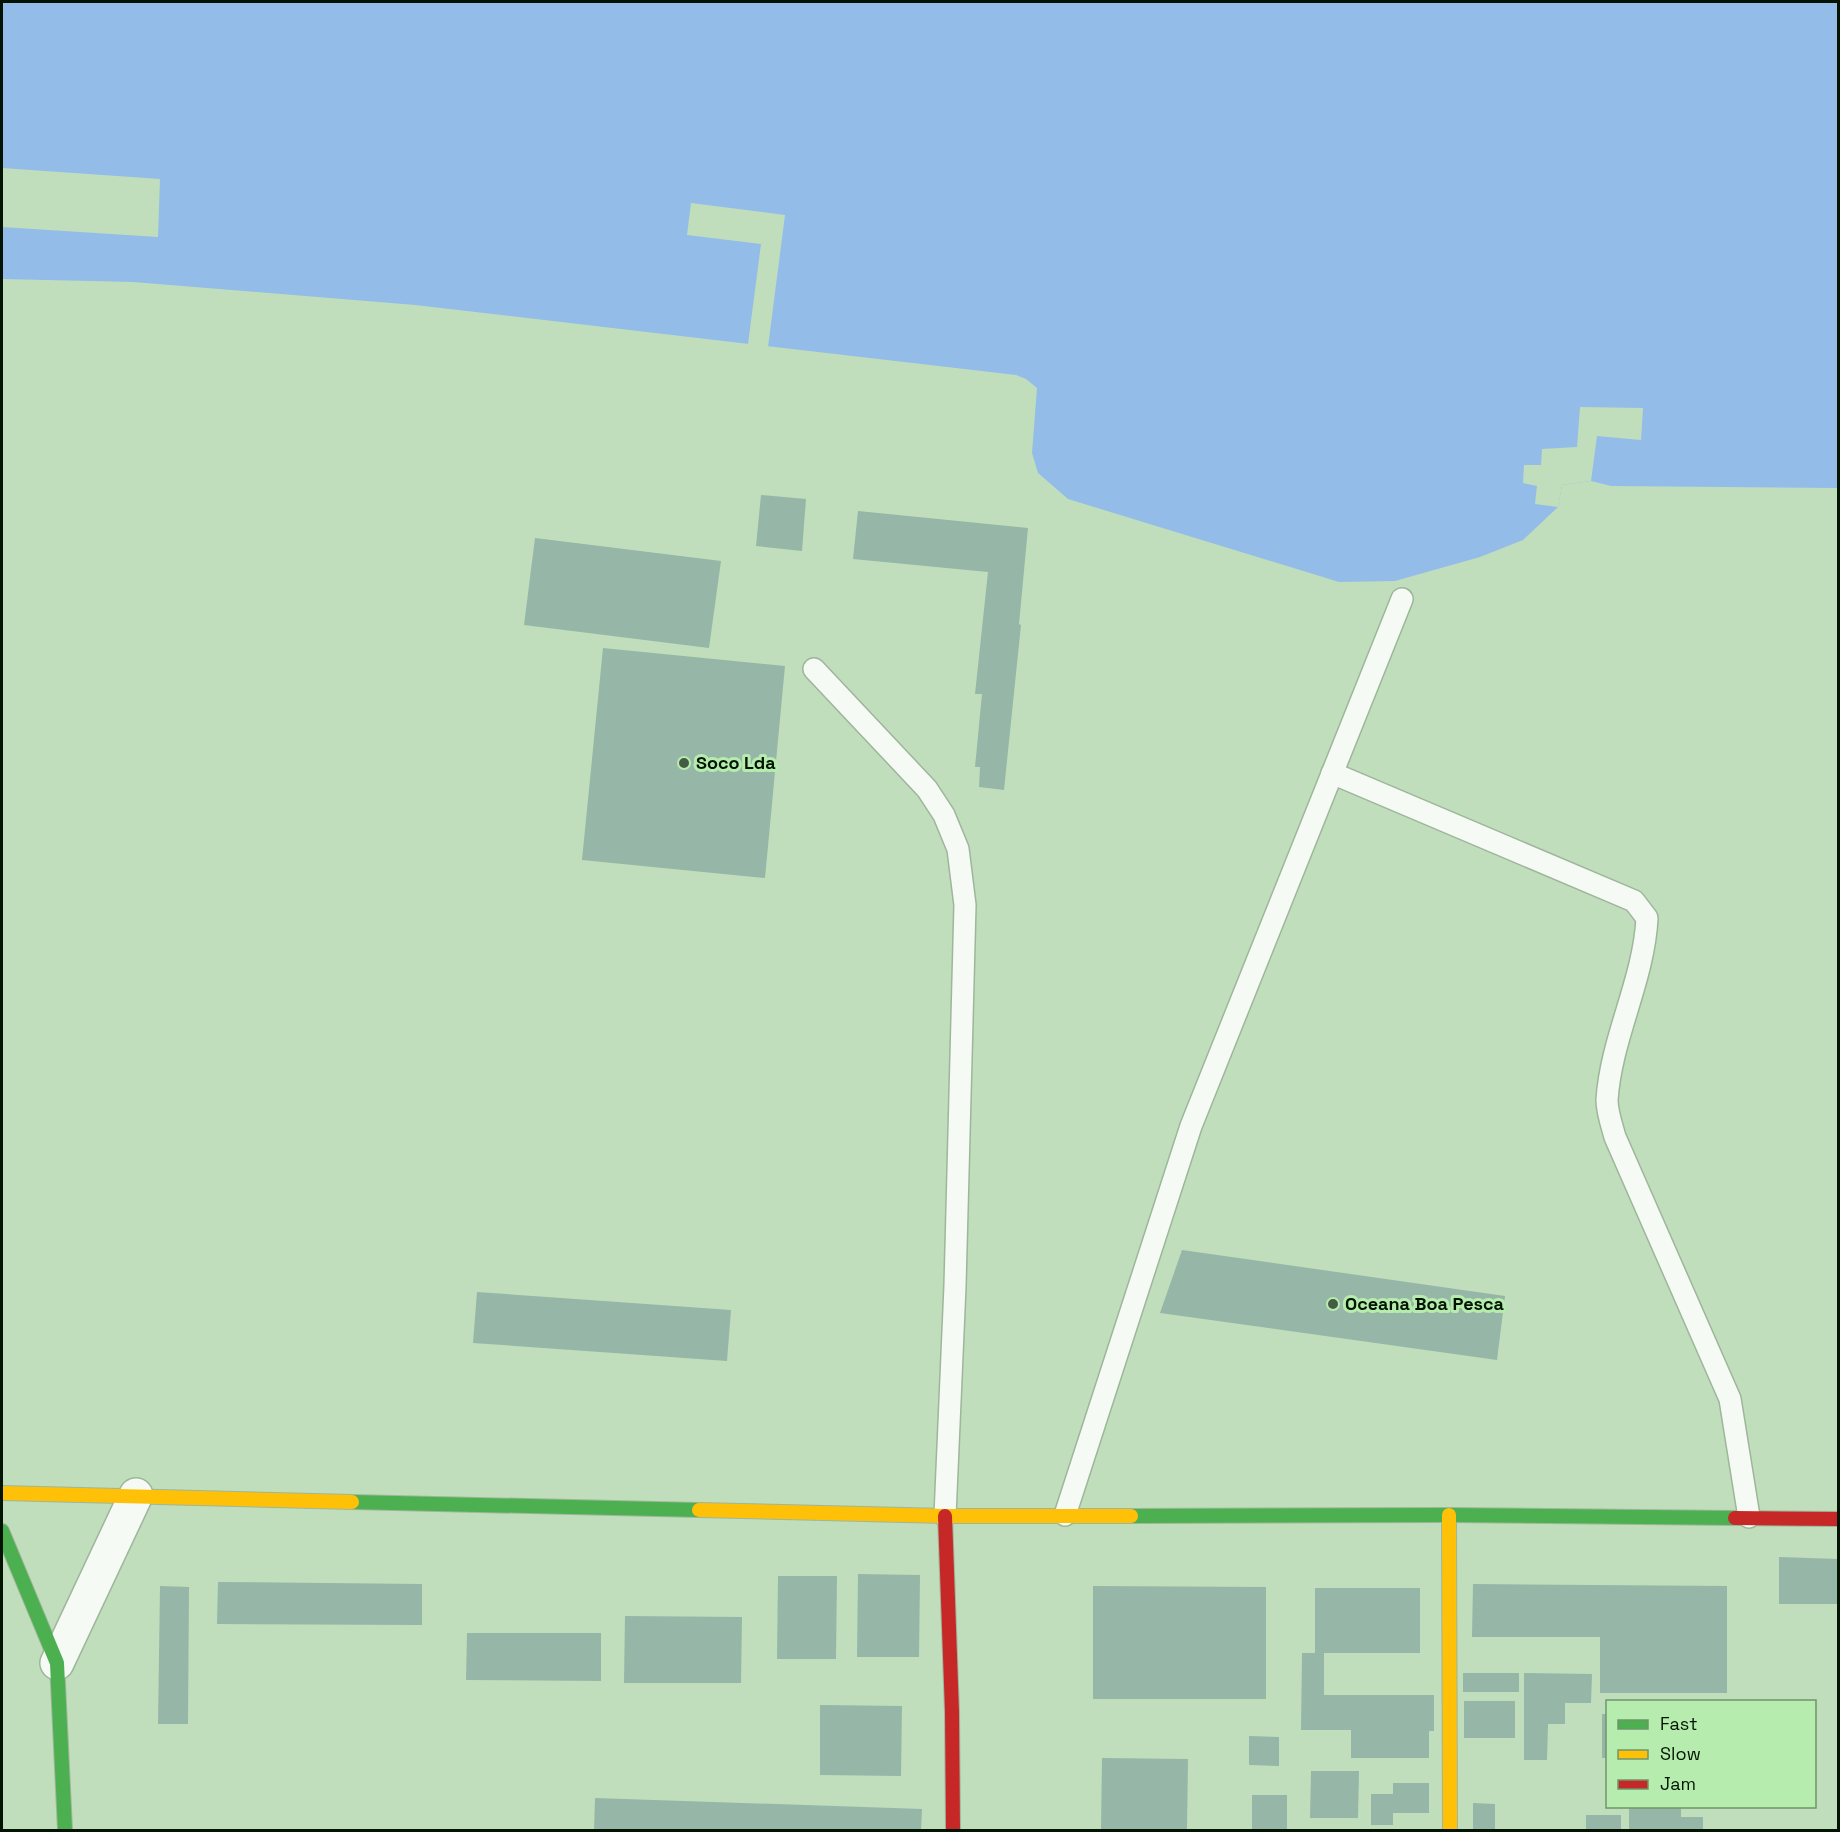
<svg xmlns="http://www.w3.org/2000/svg" width="1840" height="1832" font-family="'Space Grotesk',sans-serif">
<rect width="100%" height="100%" fill="#c0debb"/>
<!-- water -->
<polygon fill="#94bce9" points="2,2 1838,2 1838,488 1611,486 1591,481 1562,485 1558,507 1523,540 1480,557 1395,581 1339,582 1068,499 1038,473 1032,453 1037,388 1026,379 1016,375 415,305 133,282 2,279"/>
<!-- pier -->
<g fill="#c0debb">
<polygon points="2,168 160,179 158,237 2,227"/>
<polygon points="691,203 785,215 768,347 748,344 761,244 687,235"/>
<polygon points="1580,407 1643,408 1641,440 1597,436 1591,481 1562,485 1558,507 1535,504 1537,486 1523,483 1524,465 1541,465 1542,449 1577,447"/>
</g>
<!-- building -->
<g fill="#96b6a8">
<polygon points="761,495 806,499 802,551 756,546"/>
<polygon points="858,511 1028,528 1019,624 1021,625 1004,790 979,787 980,767 975,767 982,694 975,694 988,572 853,559"/>
<polygon points="535,538 721,561 709,648 524,625"/>
<polygon points="603,648 785,666 765,878 582,860"/>
<polygon points="1182,1250 1505,1296 1497,1360 1160,1313"/>
<polygon points="477,1292 731,1310 727,1361 473,1343"/>
<polygon points="1779,1557 1838,1559 1838,1604 1779,1604"/>
<polygon points="858,1574 920,1575 919,1657 857,1657"/>
<polygon points="778,1576 837,1576 836,1659 777,1659"/>
<polygon points="218,1582 422,1584 422,1625 217,1624"/>
<polygon points="1473,1584 1727,1586 1727,1693 1600,1693 1600,1637 1472,1637"/>
<polygon points="160,1586 189,1587 188,1724 158,1724"/>
<polygon points="1093,1586 1266,1587 1266,1699 1093,1699"/>
<polygon points="1315,1588 1420,1588 1420,1653 1324,1653 1324,1695 1434,1695 1434,1731 1429,1731 1429,1758 1351,1758 1351,1730 1301,1730 1302,1653 1315,1653"/>
<polygon points="625,1616 742,1617 741,1683 624,1683"/>
<polygon points="467,1633 601,1633 601,1681 466,1680"/>
<rect x="1463" y="1673" width="56" height="19"/>
<polygon points="1524,1673 1592,1674 1591,1703 1565,1703 1565,1724 1548,1724 1547,1760 1524,1760"/>
<rect x="1464" y="1701" width="51" height="37"/>
<polygon points="820,1705 902,1706 901,1776 820,1775"/>
<rect x="1602" y="1714" width="6" height="44"/>
<polygon points="1249,1736 1279,1737 1279,1766 1249,1765"/>
<polygon points="1102,1758 1188,1759 1187,1830 1101,1830"/>
<polygon points="1311,1771 1359,1771 1358,1818 1310,1818"/>
<polygon points="1393,1783 1429,1783 1429,1813 1393,1813 1393,1825 1371,1825 1371,1794 1393,1794"/>
<rect x="1252" y="1795" width="35" height="35"/>
<polygon points="595,1798 922,1809 921,1830 594,1830"/>
<polygon points="1473,1803 1495,1804 1495,1830 1473,1830"/>
<polygon points="1629,1806 1681,1806 1681,1817 1703,1817 1703,1830 1629,1830"/>
<rect x="1586" y="1815" width="35" height="15"/>
</g>
<g fill="none" stroke-linecap="round" stroke-linejoin="round">
<!-- lane casing -->
<g stroke="#9eb69b" stroke-width="24">
<g id="lane">
<polyline points="814,669 927,789 944,815 958,849 965,905 955,1286 945,1516"/>
<path d="M1332,773L1634,901L1647,918C1644,980 1611,1038 1607,1100C1607,1112 1612,1126 1615,1137L1730,1399L1749,1517"/>
<polyline points="1065,1515 1191,1126 1402,599"/>
</g>
</g>
<!-- street casing -->
<g stroke="#9eb69b" stroke-width="36">
<polyline id="street" points="57,1663 136,1495"/>
</g>
<!-- fast casing -->
<g stroke="#9eb69b" stroke-width="16">
<g id="fast">
<polyline points="352,1502 699,1510"/>
<polyline points="1131,1516 1449,1515 1735,1518"/>
<polyline points="2,1531 57,1663 65,1830"/>
</g>
</g>
<!-- slow casing -->
<g stroke="#9eb69b" stroke-width="16">
<g id="slow">
<polyline points="2,1493 352,1502"/>
<polyline points="699,1510 945,1516 1131,1516"/>
<polyline points="1449,1515 1450,1830"/>
</g>
</g>
<!-- jam casing -->
<g stroke="#9eb69b" stroke-width="16">
<g id="jam">
<polyline points="945,1516 952,1712 953,1830"/>
<polyline points="1735,1518 1838,1519"/>
</g>
</g>
<!-- lane -->
<use href="#lane" stroke="#f6faf5" stroke-width="21"/>
<!-- street -->
<use href="#street" stroke="#f6faf5" stroke-width="33"/>
<!-- fast -->
<use href="#fast" stroke="#4caf50" stroke-width="14"/>
<!-- slow -->
<use href="#slow" stroke="#ffc107" stroke-width="14"/>
<!-- jam -->
<use href="#jam" stroke="#c62828" stroke-width="14"/>
</g>
<!-- markers -->
<g fill="#455b43" stroke="#b6ecad" stroke-width="2">
<circle cx="684" cy="763" r="6"/>
<circle cx="1333" cy="1304" r="6"/>
</g>
<g text-anchor="middle" stroke-width="6" stroke-linejoin="round" paint-order="stroke">
<!-- poi labels -->
<g font-size="18" font-weight="bold" fill="#031502" stroke="#b6ecad" text-anchor="start">
<text x="696" y="769">Soco Lda</text>
<text x="1345" y="1310">Oceana Boa Pesca</text>
</g>
</g>
<!-- border -->
<rect width="1840" height="1832" fill="none" stroke="#031502" stroke-width="6"/>
<!-- legend -->
<rect x="1606" y="1700" width="210" height="108" fill="#b6ecad" stroke="#6e9669" stroke-width="1.5"/>
<rect x="1618" y="1720" width="30" height="9" fill="#4caf50" stroke="#6e9669" stroke-width="1.5"/>
<text x="1660" y="1730" font-size="18" fill="#031502">Fast</text>
<rect x="1618" y="1750" width="30" height="9" fill="#ffc107" stroke="#6e9669" stroke-width="1.5"/>
<text x="1660" y="1760" font-size="18" fill="#031502">Slow</text>
<rect x="1618" y="1780" width="30" height="9" fill="#c62828" stroke="#6e9669" stroke-width="1.5"/>
<text x="1660" y="1790" font-size="18" fill="#031502">Jam</text>
</svg>
